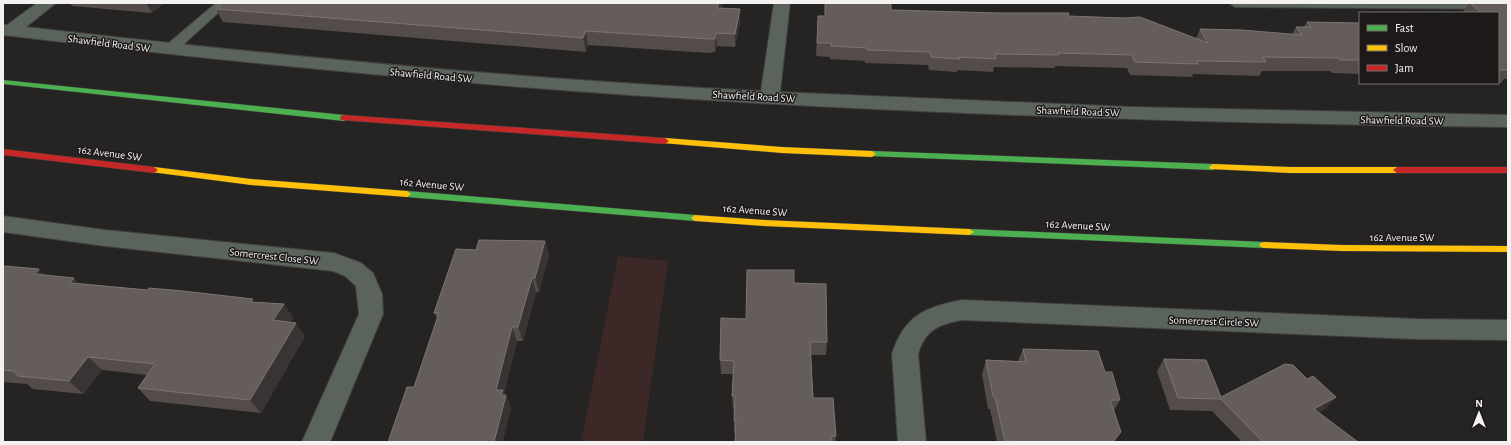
<svg xmlns="http://www.w3.org/2000/svg" width="1511" height="445" font-family="'Alegreya Sans',sans-serif">
<rect width="100%" height="100%" fill="#252423"/>
<!-- green -->
<polygon fill="#3c2826" points="618,256 668,261 643,442 581,442"/>
<g fill="none" stroke-linecap="round" stroke-linejoin="round">
<!-- lane casing -->
<g stroke="#424140" stroke-width="2">
<g id="lane">
<polygon points="216,3 229,3 174,53 164,53 163,50 164,47"/>
<polygon points="1229,3 1508,3 1508,9 1235,7"/>
</g>
</g>
<!-- street casing -->
<g stroke="#424140" stroke-width="2">
<g id="street">
<path d="M37,3H56L26,27C270,55 516,79 761,91L774,3H790L780,92L1131,107L1508,115V127C1258,124 1008,117 758,103C506,89 254,65 3,35V25H7Z"/>
<polygon points="3,216 105,230 334,253 361,263 373,273 382,294 383,314 330,442 302,442 359,314 356,286 345,276 333,271 105,246 3,232"/>
<path d="M962,300L1416,319L1508,320V340L1416,339L962,320C939,324 925,330 918,354L926,442H898L892,354C904,316 925,307 962,300Z"/>
</g>
</g>
<!-- fast casing -->
<g stroke="#424140" stroke-width="1">
<g id="fast">
<polygon points="3,80 344,115 348,118 344,121 3,84"/>
<polygon points="872,151 1213,164 1217,167 1213,170 869,156 868,154 869,152"/>
<polygon points="407,191 695,215 699,218 695,221 407,197 403,194"/>
<polygon points="969,229 1264,242 1267,243 1269,245 1267,247 1264,248 969,235 964,232"/>
</g>
</g>
<!-- slow casing -->
<g stroke="#424140" stroke-width="1">
<g id="slow">
<polygon points="665,138 782,147 872,151 876,154 872,157 782,153 662,143 661,141 662,139"/>
<polygon points="1213,164 1290,167 1397,167 1401,170 1397,173 1290,173 1210,169 1209,167"/>
<polygon points="154,167 251,179 407,191 411,194 407,197 251,185 151,172 150,170"/>
<polygon points="695,215 764,220 969,229 974,232 969,235 764,226 695,221 691,218"/>
<polygon points="1264,242 1342,245 1508,246 1508,252 1342,251 1264,248 1261,247 1259,245 1261,243"/>
</g>
</g>
<!-- jam casing -->
<g stroke="#424140" stroke-width="1">
<g id="jam">
<polygon points="344,115 665,138 669,141 665,144 341,120 340,118 341,116"/>
<polygon points="3,149 154,167 158,170 154,173 3,155"/>
<polygon points="1397,167 1508,167 1508,173 1397,173 1393,170"/>
</g>
</g>
<!-- lane -->
<use href="#lane" fill="#5a635c" fill-rule="evenodd"/>
<!-- street -->
<use href="#street" fill="#5a635c" fill-rule="evenodd"/>
<!-- fast -->
<use href="#fast" fill="#4caf50" fill-rule="evenodd"/>
<!-- slow -->
<use href="#slow" fill="#ffc107" fill-rule="evenodd"/>
<!-- jam -->
<use href="#jam" fill="#c62828" fill-rule="evenodd"/>
</g>
<!-- wall -->
<g fill="#534c4b">
<polygon points="70,3 164,3 152,13 72,6"/>
<polygon points="222,3 723,3 722,8 740,9 740,22 735,47 717,46 715,52 709,53 588,45 586,52 223,22 216,9"/>
<polygon points="1469,3 1508,3 1508,79 1504,79 1501,83 1480,83 1498,83 1498,13 1462,13"/>
<polygon points="891,10 1068,16 1196,39 1200,29 1292,34 1296,27 1304,27 1307,22 1360,23 1360,74 1332,73 1330,71 1262,71 1259,76 1193,74 1192,77 1130,75 1127,68 1055,66 1055,68 994,67 993,72 957,70 957,72 929,70 928,65 865,63 865,61 830,59 830,57 816,56 818,16 825,16"/>
<polygon points="545,241 549,255 539,292 536,292 523,341 517,341 504,393 511,408 414,387 437,318 434,313 476,250"/>
<polygon points="3,268 45,275 79,283 255,302 284,304 293,318 290,322 305,336 261,413 150,401 138,388 147,375 102,370 83,394 33,389 27,384 3,382"/>
<polygon points="794,283 827,342 826,355 811,355 813,398 836,436 835,442 735,442 736,433 734,433 734,409 733,409 732,396 733,374 721,374 720,360 746,319"/>
<polygon points="1023,349 1105,372 1120,400 1114,410 1121,432 1115,442 997,442 990,409 988,409 982,374 986,360 1018,361"/>
<polygon points="1164,359 1221,397 1307,379 1336,397 1325,409 1318,413 1358,442 1242,442 1212,411 1170,410 1157,371"/>
</g>
<!-- shaded-wall -->
<g fill="#393433">
<polygon points="146,3 164,3 152,13"/>
<polygon points="719,3 723,3 718,21 717,8"/>
<polygon points="740,9 740,22 735,47 735,34"/>
<polygon points="586,31 588,45 586,52 583,38"/>
<polygon points="716,33 717,46 715,52 715,39"/>
<polygon points="545,241 549,255 539,292 535,278"/>
<polygon points="39,269 52,283 35,274"/>
<polygon points="74,278 86,292 70,283"/>
<polygon points="532,278 536,292 523,341 518,327"/>
<polygon points="284,304 293,318 283,334 273,320"/>
<polygon points="296,323 305,336 261,413 250,400"/>
<polygon points="512,327 517,341 504,393 506,397 506,395 511,408 503,442 494,442 496,390"/>
<polygon points="88,357 102,370 83,394 69,381"/>
<polygon points="1336,397 1325,409 1303,421 1314,409"/>
<polygon points="1121,432 1115,442 1113,442 1114,440"/>
</g>
<!-- building -->
<g fill="#645d5c" stroke="#7b7574">
<polygon points="222,3 719,3 717,8 740,9 735,34 716,33 715,39 709,39 586,31 583,38 216,9"/>
<polygon points="825,3 891,3 891,10 1000,13 1069,13 1068,16 1124,18 1140,17 1208,43 1200,29 1242,30 1302,35 1296,27 1311,27 1307,22 1360,23 1360,60 1340,60 1338,58 1263,57 1266,62 1196,61 1198,64 1135,62 1132,55 1058,53 1059,55 995,54 996,59 959,57 960,59 931,57 930,52 867,50 867,48 831,46 831,43 817,43 818,16 825,16"/>
<polygon points="1470,3 1508,3 1508,66 1507,66 1508,66 1508,70 1498,70 1498,13 1481,13"/>
<polygon points="479,240 545,241 535,278 532,278 518,327 512,327 496,390 503,390 501,395 506,395 494,442 388,442 407,387 414,387 439,313 434,313 456,249 476,250"/>
<polygon points="5,266 39,269 35,274 74,278 70,283 148,290 149,288 183,291 253,299 251,302 284,304 273,320 296,323 250,400 138,388 155,364 88,357 69,381 18,376 14,371 3,370 3,268"/>
<polygon points="747,270 794,270 794,283 826,284 827,342 810,342 813,398 833,398 836,436 831,436 831,442 735,442 736,421 734,421 735,396 732,396 734,361 720,360 721,318 746,319"/>
<polygon points="1023,349 1098,351 1105,372 1112,372 1120,400 1110,400 1121,432 1114,440 1114,442 1039,442 1005,441 995,397 993,396 986,360 1026,362"/>
<polygon points="1164,359 1206,360 1221,397 1285,364 1293,365 1307,379 1313,376 1336,397 1314,409 1358,442 1263,442 1221,399 1178,398"/>
</g>
<g text-anchor="middle" stroke-width="3" stroke-linejoin="round" paint-order="stroke">
<!-- street labels -->
<g font-size="11" fill="#f4f2f1" stroke="#1d1919">
<text transform="translate(109 43) rotate(7)" y="4">Shawfield Road SW</text>
<text transform="translate(431 75) rotate(5)" y="4">Shawfield Road SW</text>
<text transform="translate(754 96) rotate(3)" y="4">Shawfield Road SW</text>
<text transform="translate(1078 111) rotate(2)" y="4">Shawfield Road SW</text>
<text transform="translate(1402 120) rotate(1)" y="4">Shawfield Road SW</text>
<text transform="translate(110 153) rotate(7)" y="4">162 Avenue SW</text>
<text transform="translate(432 184) rotate(5)" y="4">162 Avenue SW</text>
<text transform="translate(755 210) rotate(4)" y="4">162 Avenue SW</text>
<text transform="translate(1078 225) rotate(3)" y="4">162 Avenue SW</text>
<text x="1402" y="241">162 Avenue SW</text>
<text transform="translate(274 256) rotate(6)" y="4">Somercrest Close SW</text>
<text transform="translate(1214 321) rotate(2)" y="4">Somercrest Circle SW</text>
</g>
</g>
<!-- border -->
<rect width="1511" height="445" fill="none" stroke="#f4f2f1" stroke-width="8"/>
<!-- legend -->
<rect x="1359" y="12" width="140" height="72" fill="#1d1919" stroke="#73706f"/>
<rect x="1367" y="25" width="20" height="6" fill="#4caf50" stroke="#73706f"/>
<text x="1395" y="32" font-size="12" fill="#f4f2f1">Fast</text>
<rect x="1367" y="45" width="20" height="6" fill="#ffc107" stroke="#73706f"/>
<text x="1395" y="52" font-size="12" fill="#f4f2f1">Slow</text>
<rect x="1367" y="65" width="20" height="6" fill="#c62828" stroke="#73706f"/>
<text x="1395" y="72" font-size="12" fill="#f4f2f1">Jam</text>
<!-- north arrow -->
<g transform="translate(1479 413)" stroke="#1d1919" stroke-width="3" paint-order="stroke">
<path d="M0-3L7 15L0 10L-7 15Z" fill="#f4f2f1"/>
<text y="-6" font-size="11" font-weight="bold" text-anchor="middle" fill="#f4f2f1">N</text>
</g>
</svg>
